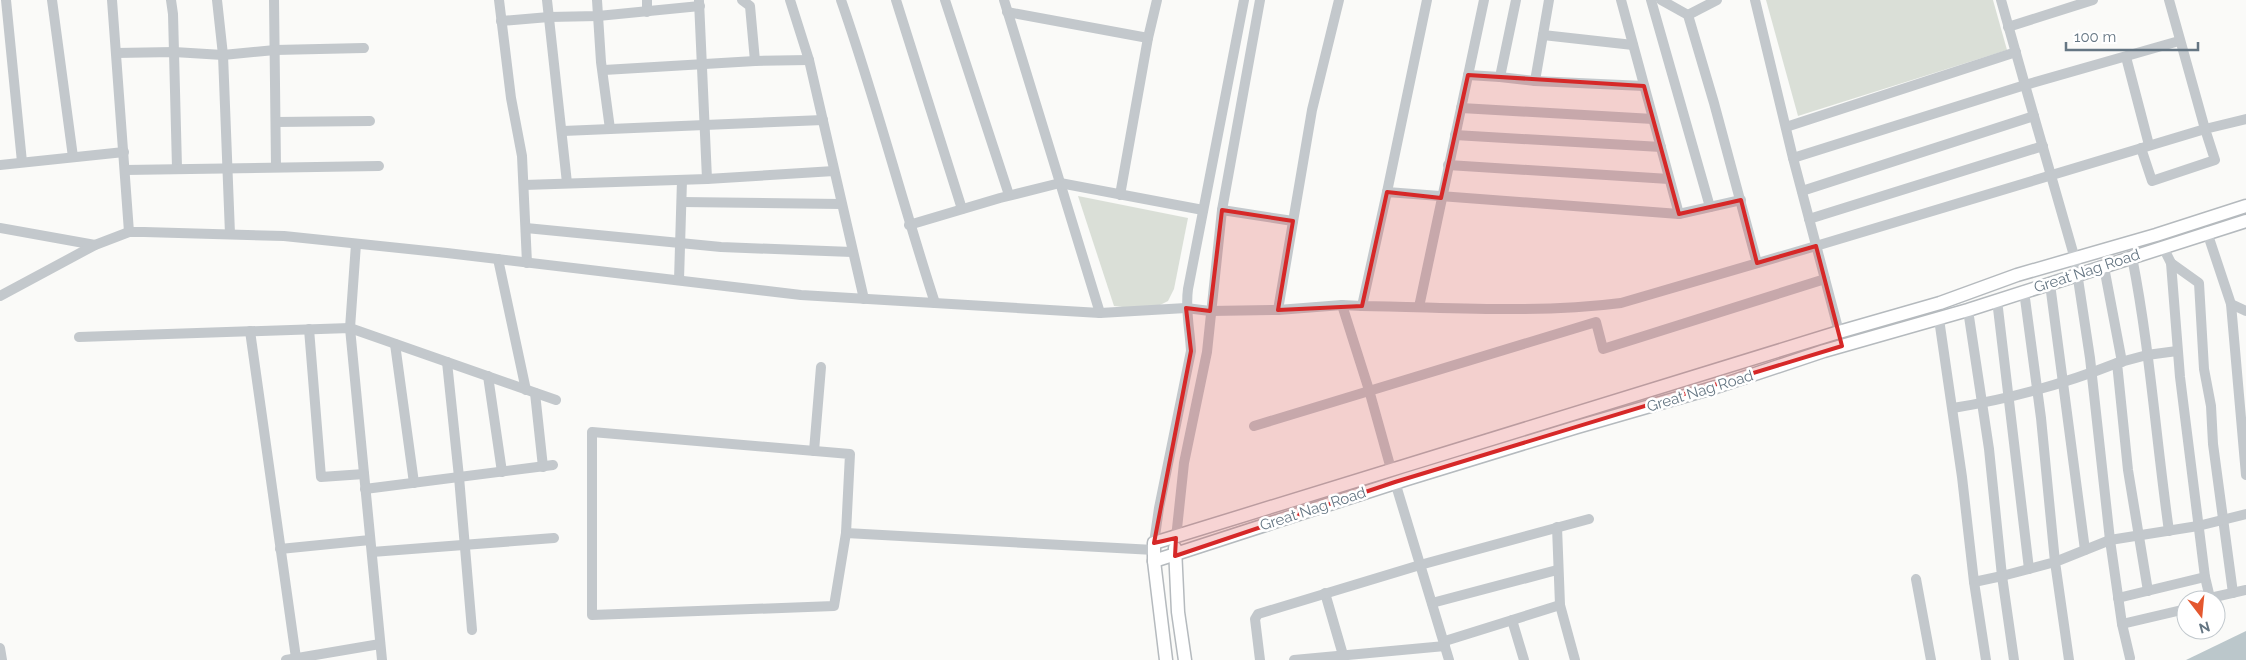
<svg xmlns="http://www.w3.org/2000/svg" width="2246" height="660" font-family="Raleway,sans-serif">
<rect width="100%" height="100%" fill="#fafaf8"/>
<!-- green -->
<g fill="#dadfd7">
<polygon points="1766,0 1993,0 2007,50 1798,116"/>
<polygon points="1078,196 1188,218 1174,289 1168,301 1150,310 1114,306"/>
</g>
<!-- water -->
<polygon fill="#bbc7cb" points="2246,631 2246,660 2186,660"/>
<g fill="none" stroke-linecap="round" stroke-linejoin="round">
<!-- major casing -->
<g stroke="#b5babe" stroke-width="15">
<g id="major">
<polyline points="1175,548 1178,612 1185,660"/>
<polyline points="1154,561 1407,479 1577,427 1716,387 1824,351 1968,310 2246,221"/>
<polyline points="1166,660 1154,561 1154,543 1839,332 1940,303 2017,275 2156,235 2246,206"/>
</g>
</g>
<!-- minor -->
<g stroke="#c3c8cc" stroke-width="10">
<polyline points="6,0 22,162"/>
<polyline points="52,0 73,157"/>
<polyline points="112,0 129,232"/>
<polyline points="171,0 173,14 177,168"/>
<polyline points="217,0 223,55 230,234"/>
<polyline points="274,0 276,167"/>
<polyline points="499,0 511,98 522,156 527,263"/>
<polyline points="547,0 567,183"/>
<polyline points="597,0 601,62 610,129"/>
<polyline points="647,0 647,12"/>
<polyline points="742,0 750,6 755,61"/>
<polyline points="790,0 809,60 864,299"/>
<path d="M841,0C876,100 902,202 935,303"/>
<polyline points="896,0 962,209"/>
<polyline points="945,0 1009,195"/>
<polyline points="1004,0 1100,313"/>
<polyline points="1339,0 1312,110 1278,310 1342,305 1362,306"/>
<polyline points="1621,0 1679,214"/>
<polyline points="1651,0 1710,207"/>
<polyline points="1661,0 1688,15 1714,103 1757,263"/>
<polyline points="1755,0 1793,158 1839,332"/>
<polyline points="699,1 707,179"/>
<polyline points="1007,12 1148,38"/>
<polyline points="1688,15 1717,0"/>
<polyline points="501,21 549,17 598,16 700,6"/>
<polyline points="2008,27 2093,0"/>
<polyline points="1543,35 1633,45"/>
<polyline points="2179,41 2025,85 2075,259 2090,358 2110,540 2122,624 2186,609"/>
<polyline points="116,53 174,52 223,55 275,50 364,48"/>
<polyline points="2126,57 2149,145"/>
<polyline points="604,70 755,61 809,60"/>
<polyline points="1468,75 1500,77 1516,0"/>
<polyline points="1500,77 1535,81 1644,86"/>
<polyline points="1535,81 1549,0"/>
<polyline points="1461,108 1653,119"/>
<polyline points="276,122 370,121"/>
<polyline points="1786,127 2016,52"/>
<polyline points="563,131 823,120"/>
<polyline points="1455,135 1661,147"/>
<polyline points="2141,148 2152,181 2215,160 2205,129 2246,119"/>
<polyline points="1793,158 2025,85 2001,0"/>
<polyline points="0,165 124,152"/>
<polyline points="1448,165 1669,179"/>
<polyline points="125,170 379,166"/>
<polyline points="524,185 707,179 834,171"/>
<polyline points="1802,191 2034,116"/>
<polyline points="1387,192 1427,0"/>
<polyline points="1120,195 1148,38 1157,0"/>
<path d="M1741,200L1679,214L1387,192L1362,306C1448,307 1536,314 1621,303L1816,246L2205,129L2169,0"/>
<polyline points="682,202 841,204"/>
<polyline points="1222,210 1293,221"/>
<polyline points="1809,219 2043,146"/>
<polyline points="909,225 1000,198 1060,183 1203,210"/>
<polyline points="0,228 95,245"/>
<polyline points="526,228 721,247 852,252"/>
<polyline points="2207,232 2231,304 2246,311"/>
<polyline points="356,244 350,328 382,660"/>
<polyline points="2163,247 2171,263 2180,377 2205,577 2210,598"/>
<path d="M2132,257C2150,348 2156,440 2169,531"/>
<polyline points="498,259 526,390"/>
<polyline points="2171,263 2199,283 2204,369 2211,406 2213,444 2233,593"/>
<polyline points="2104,267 2122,362"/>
<polyline points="679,280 682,180"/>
<polyline points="2050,284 2085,550"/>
<polyline points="0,296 95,245 129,232 144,232 284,236 447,253 801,295 1100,313 1186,308 1210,311 1278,310"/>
<polyline points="1997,300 2029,569"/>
<polyline points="2231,304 2246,475"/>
<polyline points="1342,305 1369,390 1391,469"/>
<polyline points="1419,307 1484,0"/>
<polyline points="1968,310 1989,449 2002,576 2055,562 2041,418 2024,291"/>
<polyline points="1939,319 1962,477 1974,582 2002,576 2014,660"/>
<polyline points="309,329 321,477 364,474"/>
<polyline points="250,331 296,658"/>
<polyline points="79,337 350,328 556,400"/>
<polyline points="395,344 414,483"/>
<polyline points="447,362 459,477 472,630"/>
<polyline points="488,376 502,472"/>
<polyline points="535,393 543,467"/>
<path d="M1953,408C2009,399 2064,384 2117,363"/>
<polyline points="1254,426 1596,322 1603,349 1825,279"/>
<polygon points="592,432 850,454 846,533 834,606 592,615"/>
<polyline points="814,451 821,367"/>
<polyline points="1395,482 1449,660"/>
<polyline points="365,489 553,465"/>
<polyline points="1557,527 1560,605 1575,660"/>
<polyline points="846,533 1154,550"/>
<polyline points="1176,538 1184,463 1207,352 1222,210 1260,0"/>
<path d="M1154,543L1159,508L1191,351C1190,330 1185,310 1188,289L1244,0"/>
<polyline points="280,549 370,540"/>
<polyline points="372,552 554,538"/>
<polyline points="1916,579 1931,660"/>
<polyline points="1974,582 1986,660"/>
<polyline points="2148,591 2128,470 2117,363 2147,355 2177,351"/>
<polyline points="1325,593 1343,655"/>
<polyline points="2118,598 2205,577"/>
<polyline points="2209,600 2210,598 2246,590"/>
<polyline points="1432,603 1557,570"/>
<polyline points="1512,620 1524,660"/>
<polyline points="2122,624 2130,658"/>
<polyline points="1445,641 1560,605"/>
<polyline points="0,648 2,660"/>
<polyline points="286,660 380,644"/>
<polyline points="1260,660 1255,619 1258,614 1420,565 1589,519"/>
<polyline points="1294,660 1445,646"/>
<polyline points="2069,660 2055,562 2110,540 2198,526 2246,514"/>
</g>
<!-- major -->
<use href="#major" stroke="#fff" stroke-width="12"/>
</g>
<!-- marked area -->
<path fill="#d62828" fill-opacity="0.2" stroke="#d62828" stroke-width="4" stroke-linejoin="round" d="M1468,75L1644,86L1679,214L1741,200L1757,263L1816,246L1842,346L1395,482L1175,556L1176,538L1154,543L1191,351L1186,308L1210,311L1222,210L1293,221L1278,310L1362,306L1387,192L1441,198Z"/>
<g text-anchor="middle" stroke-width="5" stroke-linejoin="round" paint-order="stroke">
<!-- street labels -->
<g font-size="15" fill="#657683" stroke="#fff">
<text transform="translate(2087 271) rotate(-18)" y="5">Great Nag Road</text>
<text transform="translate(1700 391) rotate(-17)" y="5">Great Nag Road</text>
<text transform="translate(1313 509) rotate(-18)" y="5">Great Nag Road</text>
</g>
</g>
<!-- north arrow -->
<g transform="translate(2201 615) rotate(164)"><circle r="24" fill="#ffffff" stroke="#c1c8cd"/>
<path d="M0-4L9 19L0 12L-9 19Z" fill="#e4572e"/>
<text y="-8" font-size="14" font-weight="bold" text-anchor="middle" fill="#657683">N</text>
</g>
<!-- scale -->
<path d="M2066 42v8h132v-8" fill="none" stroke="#657683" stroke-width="2.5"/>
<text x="2074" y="42" font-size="15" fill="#657683" stroke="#ffffff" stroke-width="4" paint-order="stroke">100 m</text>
</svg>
